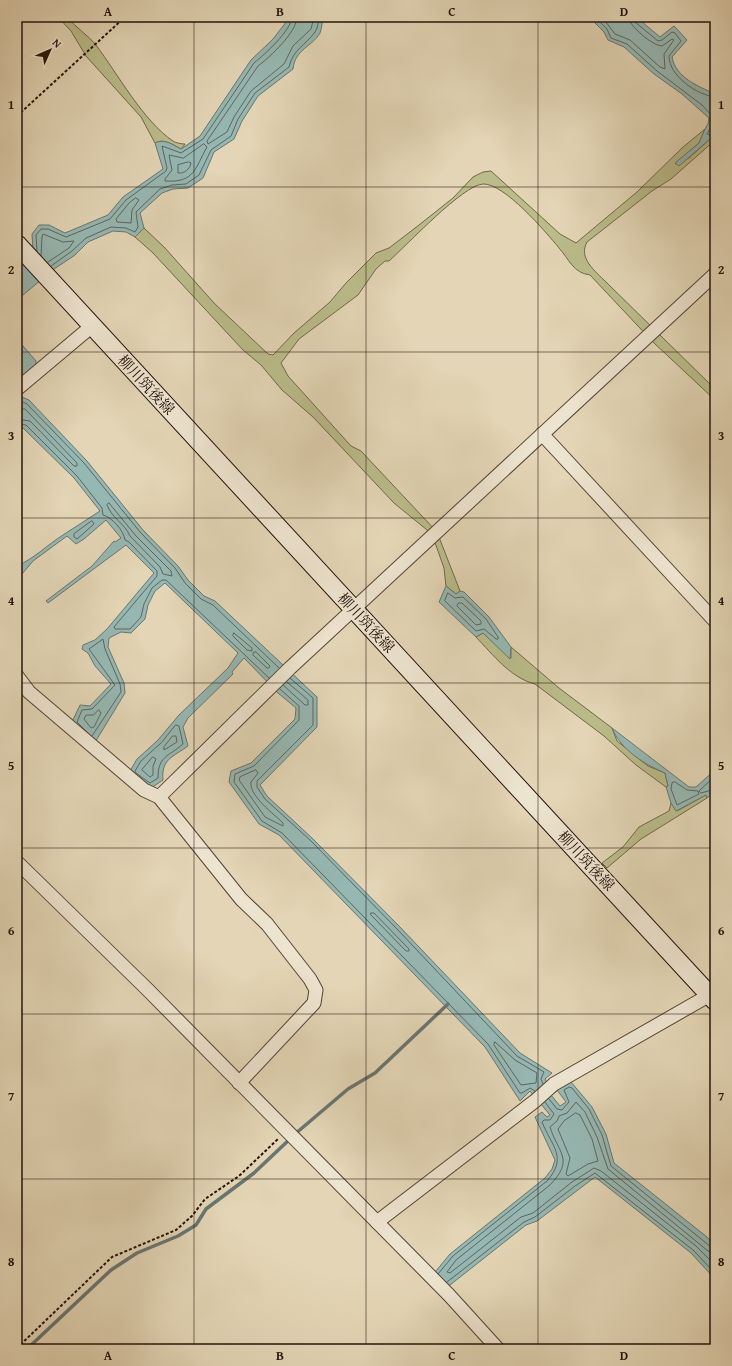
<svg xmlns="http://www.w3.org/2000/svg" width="732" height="1366" font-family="'Gentium Book Plus','Noto Serif JP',serif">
<rect width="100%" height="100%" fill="#e3d5b5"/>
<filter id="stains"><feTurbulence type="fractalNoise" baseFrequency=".005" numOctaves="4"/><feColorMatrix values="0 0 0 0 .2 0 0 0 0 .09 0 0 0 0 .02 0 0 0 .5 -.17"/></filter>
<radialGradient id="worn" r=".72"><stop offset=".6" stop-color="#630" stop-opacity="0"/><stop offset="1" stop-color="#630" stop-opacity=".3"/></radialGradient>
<!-- green -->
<g fill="#babc8a" stroke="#70684a">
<path d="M58,17H67C75,27 88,35 96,45C117,73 144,122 173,141C176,143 181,144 185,144L181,149C173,145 164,138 155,143L141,117L86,56L71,31Z"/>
<path d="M705,129L699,143L675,164L689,158L710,139L714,141L671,179L652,191L587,242C578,258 595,271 606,282L715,389V400L654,343L590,275C573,273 569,259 559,248C546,232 504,183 483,184C463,185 407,245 389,261H385L376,269L358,295L299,339L281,363L288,376L351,446L361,451L437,532L460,591L456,594L446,586L444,568L432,534L394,503L313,417L282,390L261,365L243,350L153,253L135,237L144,228L165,248L214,303L268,354L273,355L294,333L330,302L346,283L376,253L389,248L419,225L453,198L473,177L483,172L491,171L560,234L576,243L637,192L682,148Z"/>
<path d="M483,633L511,658V647L559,688L612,728L617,741L648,766L665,773L668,786L666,787L636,765L604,736L535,684C511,678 493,655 476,637Z"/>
<polygon points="706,795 707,798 641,839 607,868 602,863 623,847 639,827 669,811 671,803 677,811"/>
</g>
<!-- water -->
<g fill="#96b8b3" stroke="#697670">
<path d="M290,17H323C322,22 322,28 320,33C312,47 295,49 293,69L258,96L242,121L234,139L214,152L203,178L188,188L173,189L162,193L140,213L144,228L135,237L126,232L113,231L88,242L75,255L54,269L17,300V272L33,251L32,234L39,225H49L65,233L108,215L123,197L163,169L155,143C164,138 173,145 181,149L200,136L251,60L273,39Z"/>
<path d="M589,17H636L660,37L674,26L687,40L672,57C676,78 698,86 715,94V140L710,139L679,166L675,163L699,143L705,129L708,124L709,118L682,94L654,74L624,47L608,40L604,32Z"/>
<polygon points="17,339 36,361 36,371 22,378 22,373 17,367"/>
<path d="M22,397L29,400L87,461L143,530L178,566L188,580L204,596L215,601L317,697V727L260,785L267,796L313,839L399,926L520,1053L552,1073L545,1079L553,1094L551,1095L560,1106L566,1102L557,1090L564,1084L571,1082L592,1107L606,1134L614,1163L707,1237L715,1246V1279L691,1253L595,1177L537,1221L526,1225L450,1285L437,1292L424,1279L436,1271L450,1254L545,1178L552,1169L555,1160L535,1117L542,1112L547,1117L550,1115L530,1091L520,1101L485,1047L279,835L259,824L229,782L231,771L251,763L295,719L296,708L278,693L244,658L232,672L233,674L188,718L183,727L188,746C173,757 161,759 163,780L151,788L129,773L137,759L158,740L179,715L228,668L238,653L165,583L155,591L148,605L145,619L131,633L121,632L109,638L108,647L124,683L125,693L94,744L72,722L80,705L90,706L111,684L95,666L88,653L82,649L83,645L95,640L107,629L154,573L126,545L48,603L46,601L92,566L114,541L115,542L121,538L106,520L84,539L76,544L67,536L33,561L17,580V566C35,558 47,545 63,535C75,527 88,519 100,511L74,478L23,428H17V402Z"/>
<polygon points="446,586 456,594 460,591 464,592 489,617 511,647 510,659 483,633 476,637 439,602"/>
<path d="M612,728L689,787H696L715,770V792L707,798L706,795L676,811L671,803L666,787L668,786L665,773C644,764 621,750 612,728Z"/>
</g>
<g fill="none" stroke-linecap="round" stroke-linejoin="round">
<!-- shore -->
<g stroke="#5e665f" stroke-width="1">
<path d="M297,17C297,32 270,57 258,66L207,141L208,144L227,132L234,117L251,91L284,64L293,46L311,29L314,17"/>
<polyline points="595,17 607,29 611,38 627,44 657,71 702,105 713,117 712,125 707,134 715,137"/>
<path d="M602,17L615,34L630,40L660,67L665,69L664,54L674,40L672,39L662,46C653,46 629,26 628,17"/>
<path d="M633,17L635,22L658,41L662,40L672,32L675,33L681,41L669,56C669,76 697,95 715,97"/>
<path d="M204,144L207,147C195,168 195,183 165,181V179L172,170L169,155L183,158Z"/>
<path d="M189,162L191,163C190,169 184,174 178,173V165Z"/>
<polygon points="136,198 139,200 132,210 131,223 117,222 116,219 129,203"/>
<path d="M37,251L36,235L41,229H48L66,237L110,219L126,200L166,171L167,168L162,146L181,153L203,139L254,63C265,54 291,31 292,17"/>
<polyline points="41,256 42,237 43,234 63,242 74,241 69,248 48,262"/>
<path d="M51,266L72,251L86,238L111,227L126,228L135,232L138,227L136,212L160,189L172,185L186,184L199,175L211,150L231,136L238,119L255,93L289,67C293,49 305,46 315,32C318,28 318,22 319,17"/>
<polyline points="17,404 23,402 27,404 84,463 140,532 175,568 185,583 201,599 213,605 279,668"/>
<polyline points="17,409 25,409 77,463 77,466 74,466 30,421 17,419"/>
<path d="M17,424L26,425L77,476L102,508L103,515C112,517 124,531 125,540L129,542L157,571V576L114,627L115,629H130L141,617L144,604L152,588L162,580H166L269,678"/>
<path d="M109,503L136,536L171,571L172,576L163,574L160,567L130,536C125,524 111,517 107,505Z"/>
<polygon points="92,521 94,524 77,539 74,537 74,534"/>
<polygon points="448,593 455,598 463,597 486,619 498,637 498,639 496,639 484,629 476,631 445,601"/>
<polygon points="459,603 462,603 481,621 481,624 476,625 457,606"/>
<polygon points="234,633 252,648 252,651 247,650 233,636"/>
<polygon points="254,652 256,652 270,666 269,668 267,668 253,655"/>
<polyline points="290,678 313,698 313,725 257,781 257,787 265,799 311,841 397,929 517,1056 544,1072 541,1079 543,1084"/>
<polyline points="283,685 305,705 308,705 308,700 287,682"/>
<polyline points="280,689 299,706 299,720 254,766 235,774 234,782 262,821 282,833 488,1044 520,1093 522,1093 530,1088 535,1091"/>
<polygon points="99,710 101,713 94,727 91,728 84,719 86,715 93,715"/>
<path d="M176,725L179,726L183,744C168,757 158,756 158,778L150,783L136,773L135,771L141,761L161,743Z"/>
<polyline points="88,733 77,722 82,710 92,709 115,685 89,649 103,639 105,649 120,684 121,692 92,736"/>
<polygon points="173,736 176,736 177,742 164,750 164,747"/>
<polygon points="153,757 156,759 153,766 153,775 150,777 142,770"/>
<path d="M256,770L258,773L251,782C249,796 274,814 283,823V826L265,817L239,780L240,777Z"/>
<polyline points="715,776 699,791 701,793 715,789"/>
<polygon points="675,782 687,790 698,791 699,794 677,805 671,789 672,783"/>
<polygon points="371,913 374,913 409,949 409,951 406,951 371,915"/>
<polygon points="495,1042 515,1060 537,1073 536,1083 521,1085 494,1045"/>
<polyline points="549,1099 557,1109 562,1110 569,1102 564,1090 569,1087 572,1088 589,1109 602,1135 611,1166 711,1247 715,1248"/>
<polygon points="576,1113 580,1115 592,1139 598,1161 588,1164 568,1176 566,1174 570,1158 558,1129 564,1121"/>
<path d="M715,1253L708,1251L608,1169L597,1137L585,1112L576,1102L567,1113L559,1116L557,1121L550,1127C558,1153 575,1159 550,1185L456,1260L447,1272L450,1273L521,1217L533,1213L572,1182L594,1168L601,1171L696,1246L715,1265"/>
<path d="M438,1274L453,1256L547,1181C568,1157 552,1147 542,1122L544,1120H550L554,1114L545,1102"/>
<polyline points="447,1282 524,1222 535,1217 575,1186 595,1173 693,1250 715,1273"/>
</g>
<!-- stream -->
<g stroke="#697670" stroke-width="3.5">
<polyline points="295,1134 348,1089 375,1073 448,1004"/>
<polyline points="27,1349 111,1270 137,1253 178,1236 196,1225 206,1209 254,1173 291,1138"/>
</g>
<!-- street casing -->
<g stroke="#544436" stroke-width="15">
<g id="street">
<polyline points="17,389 92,326"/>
<polyline points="542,434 715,621"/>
<polyline points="17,676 29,692 144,790 159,797 241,899 267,924 310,979 316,990 314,1003 239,1083"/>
<polyline points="159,797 290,668 715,274"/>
<polyline points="17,862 148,990 449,1295 498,1349"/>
<polyline points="377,1222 535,1101 554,1084 715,992"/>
</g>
</g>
<!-- secondary casing -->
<g stroke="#25130b" stroke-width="20">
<polyline id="secondary" points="17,244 715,1001"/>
</g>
<!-- path -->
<g stroke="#25130b" stroke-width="2" stroke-dasharray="3 2" stroke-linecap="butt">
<polyline points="17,116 125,17"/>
<polyline points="17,1348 112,1257 176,1230 192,1216 205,1199 239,1176 278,1139"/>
</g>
<!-- street -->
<use href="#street" stroke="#ede4cf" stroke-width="13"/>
<!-- secondary -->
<use href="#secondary" stroke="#ede4cf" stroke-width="18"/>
</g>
<!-- grid -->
<path fill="none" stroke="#25130b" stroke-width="1" stroke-opacity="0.55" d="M194,17V1349M366,17V1349M538,17V1349M17,187H715M17,352H715M17,518H715M17,683H715M17,848H715M17,1014H715M17,1179H715"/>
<g text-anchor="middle" stroke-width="3" stroke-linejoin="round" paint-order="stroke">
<!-- street labels -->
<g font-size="15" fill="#25130b" stroke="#ede4cf">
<text transform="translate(146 385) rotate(47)" y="5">柳川筑後線</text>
<text transform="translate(366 623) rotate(47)" y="5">柳川筑後線</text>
<text transform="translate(586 861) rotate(47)" y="5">柳川筑後線</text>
</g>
</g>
<!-- margin -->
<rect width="732" height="1366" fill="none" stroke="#e3d5b5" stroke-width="44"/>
<!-- north arrow -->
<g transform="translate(50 50) rotate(45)" stroke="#ede4cf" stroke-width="3" paint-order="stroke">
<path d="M0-3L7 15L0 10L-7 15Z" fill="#25130b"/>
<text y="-6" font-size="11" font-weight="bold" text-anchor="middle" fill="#25130b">N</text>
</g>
<rect x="22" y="22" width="688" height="1322" fill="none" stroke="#25130b" stroke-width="1.5"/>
<g font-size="13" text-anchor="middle" font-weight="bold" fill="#25130b">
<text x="108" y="16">A</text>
<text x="280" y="16">B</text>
<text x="452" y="16">C</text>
<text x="624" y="16">D</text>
<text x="11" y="109">1</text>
<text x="721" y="109">1</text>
<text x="11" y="274">2</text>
<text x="721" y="274">2</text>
<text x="11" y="440">3</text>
<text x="721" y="440">3</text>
<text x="11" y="605">4</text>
<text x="721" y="605">4</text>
<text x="11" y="770">5</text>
<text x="721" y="770">5</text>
<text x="11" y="935">6</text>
<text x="721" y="935">6</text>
<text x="11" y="1101">7</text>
<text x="721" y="1101">7</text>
<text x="11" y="1266">8</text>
<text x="721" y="1266">8</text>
<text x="108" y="1360">A</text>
<text x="280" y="1360">B</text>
<text x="452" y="1360">C</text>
<text x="624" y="1360">D</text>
</g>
<rect width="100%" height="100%" filter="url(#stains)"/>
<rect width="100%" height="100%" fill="url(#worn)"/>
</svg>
